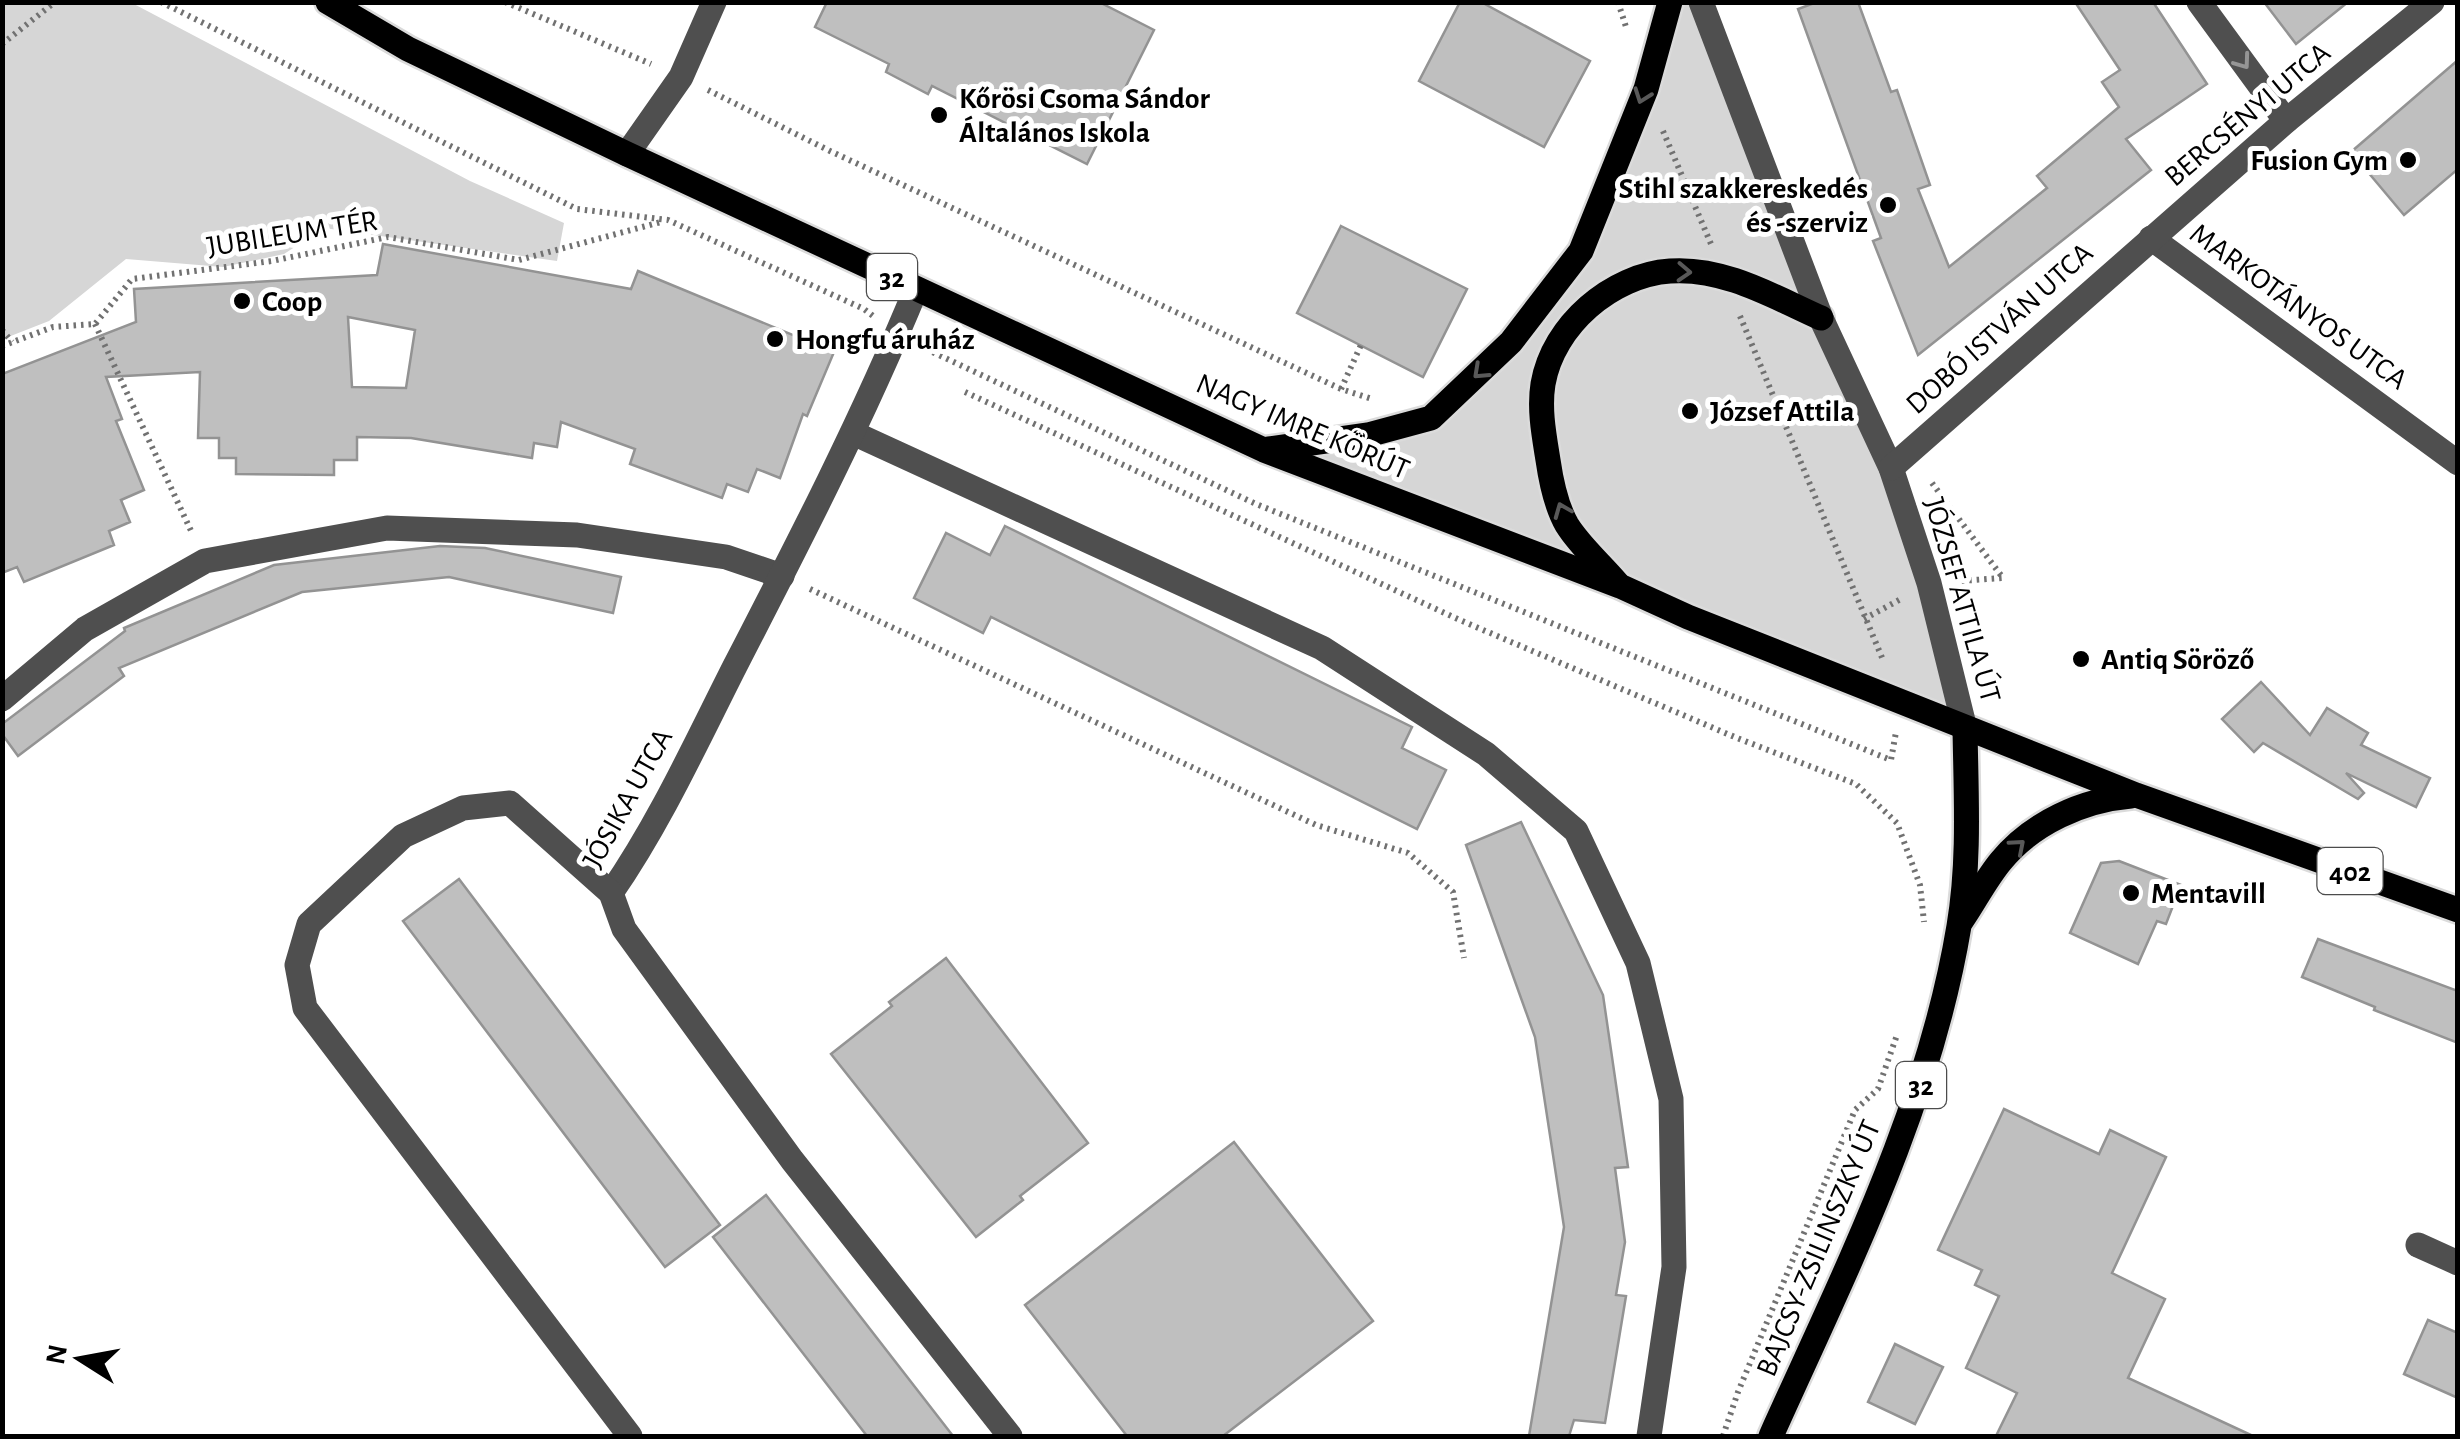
<svg xmlns="http://www.w3.org/2000/svg" width="2460" height="1439" font-family="'Alegreya Sans',sans-serif">
<rect width="100%" height="100%" fill="#fff"/>
<!-- green -->
<g fill="#d6d6d6">
<polygon points="3,2 132,3 470,181 564,223 557,261 324,228 284,254 223,267 126,259 49,321 3,339"/>
<polygon points="1670,3 1701,3 1891,468 1965,729 1264,450 1431,418 1581,251"/>
</g>
<!-- building -->
<g fill="#bfbfbf" stroke="#939393" stroke-width="2.5" fill-rule="evenodd">
<polygon points="827,2 1099,2 1154,30 1087,164 932,86 928,94 886,72 889,64 815,27"/>
<polygon points="1460,2 1481,2 1590,61 1544,147 1419,81"/>
<polygon points="1817,2 1858,2 1891,92 1897,90 1930,185 1918,189 1949,267 2047,188 2037,176 2119,107 2102,82 2120,70 2075,2 2153,2 2207,84 2126,139 2151,170 1918,355 1873,241 1881,238 1798,9"/>
<polygon points="2264,2 2348,2 2296,44"/>
<polygon points="2458,60 2458,169 2404,215 2351,152"/>
<polygon points="1341,226 1467,289 1423,377 1297,313"/>
<path d="M383,244L631,289L638,271L834,352L807,416L803,414L780,478L757,469L748,492L727,484L722,498L630,464L635,449L561,422L557,447L534,443L532,458L411,438L357,437V460H334V475L236,474V458H219V438H198L200,372L106,377L122,419L116,421L144,490L121,500L130,522L109,531L114,545L24,582L17,567L2,573V374L136,322L134,289L377,275ZM348,317L415,330L406,388L352,387Z"/>
<polygon points="1005,526 1412,727 1402,748 1446,770 1417,829 991,617 983,633 914,598 946,533 990,555"/>
<polygon points="440,546 485,548 621,577 613,613 449,577 302,592 119,668 124,676 18,756 2,734 2,724 125,631 124,628 274,565"/>
<polygon points="2261,682 2310,735 2327,708 2368,733 2361,745 2430,778 2416,807 2346,773 2364,793 2358,799 2263,743 2254,752 2222,719"/>
<polygon points="1521,822 1603,995 1628,1167 1615,1168 1625,1242 1616,1295 1626,1296 1605,1423 1574,1420 1569,1436 1529,1436 1564,1227 1535,1037 1466,845"/>
<polygon points="2119,861 2181,885 2166,924 2157,921 2138,964 2070,933 2101,863"/>
<polygon points="459,879 720,1225 665,1267 403,921"/>
<polygon points="2318,939 2458,991 2458,1043 2374,1010 2375,1007 2302,977"/>
<polygon points="946,958 1088,1143 1020,1196 1023,1200 976,1237 831,1054 892,1006 889,1002"/>
<polygon points="2004,1109 2099,1154 2110,1130 2166,1157 2112,1273 2165,1299 2128,1378 2253,1436 1996,1436 2017,1393 1966,1368 1999,1296 1975,1285 1982,1270 1938,1250"/>
<polygon points="1234,1142 1373,1321 1223,1436 1127,1436 1025,1305"/>
<polygon points="766,1195 953,1436 867,1436 713,1237"/>
<polygon points="2428,1320 2458,1333 2458,1398 2404,1374"/>
<polygon points="1895,1344 1943,1367 1915,1424 1868,1402"/>
</g>
<g fill="none" stroke-linecap="round" stroke-linejoin="round">
<!-- major casing -->
<g stroke="#dbdbdb" stroke-width="30">
<g id="major">
<polyline points="328,2 408,49 627,154 1264,450 1620,586 1688,617 2136,795 2458,910"/>
<polyline points="1269,449 1368,435 1431,418 1511,342 1581,251 1646,89 1670,2"/>
<path d="M1617,583C1601,564 1580,546 1567,525C1556,506 1551,481 1548,460C1544,435 1539,409 1543,384C1553,325 1612,275 1670,271C1724,267 1774,297 1821,318"/>
<path d="M1962,920C1975,901 1986,879 2001,861C2032,823 2083,800 2131,796"/>
<path d="M1771,1436C1845,1271 1929,1107 1959,926C1970,861 1966,794 1965,729"/>
</g>
</g>
<!-- path -->
<g stroke="#717171" stroke-width="6" stroke-dasharray="2.5 5" stroke-linecap="butt">
<polyline points="161,2 577,209 668,220 864,309 873,316"/>
<polyline points="505,2 651,64"/>
<polyline points="1618,2 1627,30"/>
<polyline points="2,44 55,2"/>
<polyline points="708,90 830,151 1341,389 1372,399"/>
<polyline points="1663,131 1711,244"/>
<polyline points="1740,316 1883,660"/>
<polyline points="95,324 192,533"/>
<polyline points="2,330 12,342"/>
<polyline points="2,346 53,327 95,324 132,279 272,261 388,237 519,260 661,222"/>
<polyline points="926,349 1256,504 1891,760 1896,732"/>
<polyline points="1341,389 1361,345"/>
<polyline points="965,392 1462,621 1737,738 1856,784 1897,823 1920,885 1924,922"/>
<polyline points="1932,483 2003,578 1959,581"/>
<polyline points="810,589 1316,825 1408,853 1453,892 1464,958"/>
<polyline points="1864,619 1901,599"/>
<polyline points="1723,1436 1738,1392 1855,1110 1878,1089 1897,1035"/>
</g>
<!-- minor -->
<g stroke="#4f4f4f" stroke-width="25">
<polyline points="1701,2 1821,318 1891,468 1929,583 1965,729"/>
<polyline points="2199,2 2286,121"/>
<polyline points="627,154 681,77 714,2"/>
<polyline points="2151,238 2458,463"/>
<polyline points="853,433 1322,648 1486,754 1576,831 1638,963 1671,1099 1674,1267 1649,1436"/>
<polyline points="1891,468 2286,121 2432,2"/>
<polyline points="2,699 85,629 205,561 387,528 577,535 726,557 782,576"/>
<path d="M611,893C660,822 696,743 735,666C799,542 863,418 916,289"/>
<polyline points="2418,1245 2458,1263"/>
<polyline points="630,1436 305,1008 297,965 309,924 403,836 463,808 510,803 611,893 624,929 792,1160 1010,1436"/>
</g>
<!-- major -->
<use href="#major" stroke="#000" stroke-width="25"/>
</g>
<!-- one-way arrows -->
<defs><path id="oneway-chevron" d="M-2-3.5L2.5 0L-2 3.5" fill="none" stroke-width="1.6" stroke-linecap="round" stroke-linejoin="round" transform="scale(2.5)"/></defs>
<use stroke="#959595" href="#oneway-chevron" transform="translate(2243 62) rotate(54)"/>
<g stroke="#595959">
<use href="#oneway-chevron" transform="translate(1642 96) rotate(110)"/>
<use href="#oneway-chevron" transform="translate(1684 272) rotate(3)"/>
<use href="#oneway-chevron" transform="translate(1480 372) rotate(137)"/>
<use href="#oneway-chevron" transform="translate(1562 510) rotate(-112)"/>
<use href="#oneway-chevron" transform="translate(2018 846) rotate(-41)"/>
</g>
<!-- markers -->
<g fill="#000" stroke="#fff" stroke-width="4">
<circle cx="939" cy="115" r="10"/>
<circle cx="2408" cy="160" r="10"/>
<circle cx="1888" cy="205" r="10"/>
<circle cx="242" cy="301" r="10"/>
<circle cx="775" cy="339" r="10"/>
<circle cx="1690" cy="411" r="10"/>
<circle cx="2081" cy="659" r="10"/>
<circle cx="2131" cy="893" r="10"/>
</g>
<g text-anchor="middle" stroke-width="10" stroke-linejoin="round" paint-order="stroke">
<!-- shield labels -->
<g fill="#fff" stroke="#4c4c4c" stroke-width="2.5">
<rect x="867" y="254" width="50" height="46" rx="8"/>
<rect x="2317.5" y="848" width="65" height="46" rx="8"/>
<rect x="1896" y="1062" width="50" height="46" rx="8"/>
</g>
<g font-size="28" font-weight="bold" fill="#000">
<text x="892" y="287">32</text>
<text x="2350" y="881">402</text>
<text x="1921" y="1095">32</text>
</g>
<!-- poi labels -->
<g font-size="30" font-weight="bold" fill="#000" stroke="#fff" text-anchor="start">
<text x="959" y="108">Kőrösi Csoma Sándor<tspan x="959" dy="34">Általános Iskola</tspan></text>
<text x="2388" y="170" text-anchor="end">Fusion Gym</text>
<text x="1868" y="198" text-anchor="end">Stihl szakkereskedés<tspan x="1868" dy="34">és -szerviz</tspan></text>
<text x="262" y="311">Coop</text>
<text x="795" y="349">Hongfu áruház</text>
<text x="1710" y="421">József Attila</text>
<text x="2101" y="669">Antiq Söröző</text>
<text x="2151" y="903">Mentavill</text>
</g>
<!-- street labels -->
<g font-size="30" fill="#000" stroke="#fff">
<text transform="translate(2247 114) rotate(-40)" y="10">BERCSÉNYI UTCA</text>
<text transform="translate(292 233) rotate(-9)" y="10">JUBILEUM TÉR</text>
<text transform="translate(2299 306) rotate(36)" y="10">MARKOTÁNYOS UTCA</text>
<text transform="translate(1999 328) rotate(-42)" y="10">DOBÓ ISTVÁN UTCA</text>
<text transform="translate(1303 426) rotate(23)" y="10">NAGY IMRE KÖRÚT</text>
<text transform="translate(1963 600) rotate(74)" y="10">JÓZSEF ATTILA ÚT</text>
<text transform="translate(627 798) rotate(-61)" y="10">JÓSIKA UTCA</text>
<text transform="translate(1818 1248) rotate(-67)" y="10">BAJCSY-ZSILINSZKY ÚT</text>
</g>
</g>
<!-- border -->
<rect width="2460" height="1439" fill="none" stroke="#000000" stroke-width="10"/>
<!-- north arrow -->
<g transform="translate(80 1359) rotate(281)" stroke="#ffffff" stroke-width="8" paint-order="stroke">
<path d="M0-8L18 38L0 25L-18 38Z" fill="#000000"/>
<text y="-15" font-size="28" font-weight="bold" text-anchor="middle" fill="#000000">N</text>
</g>
</svg>
